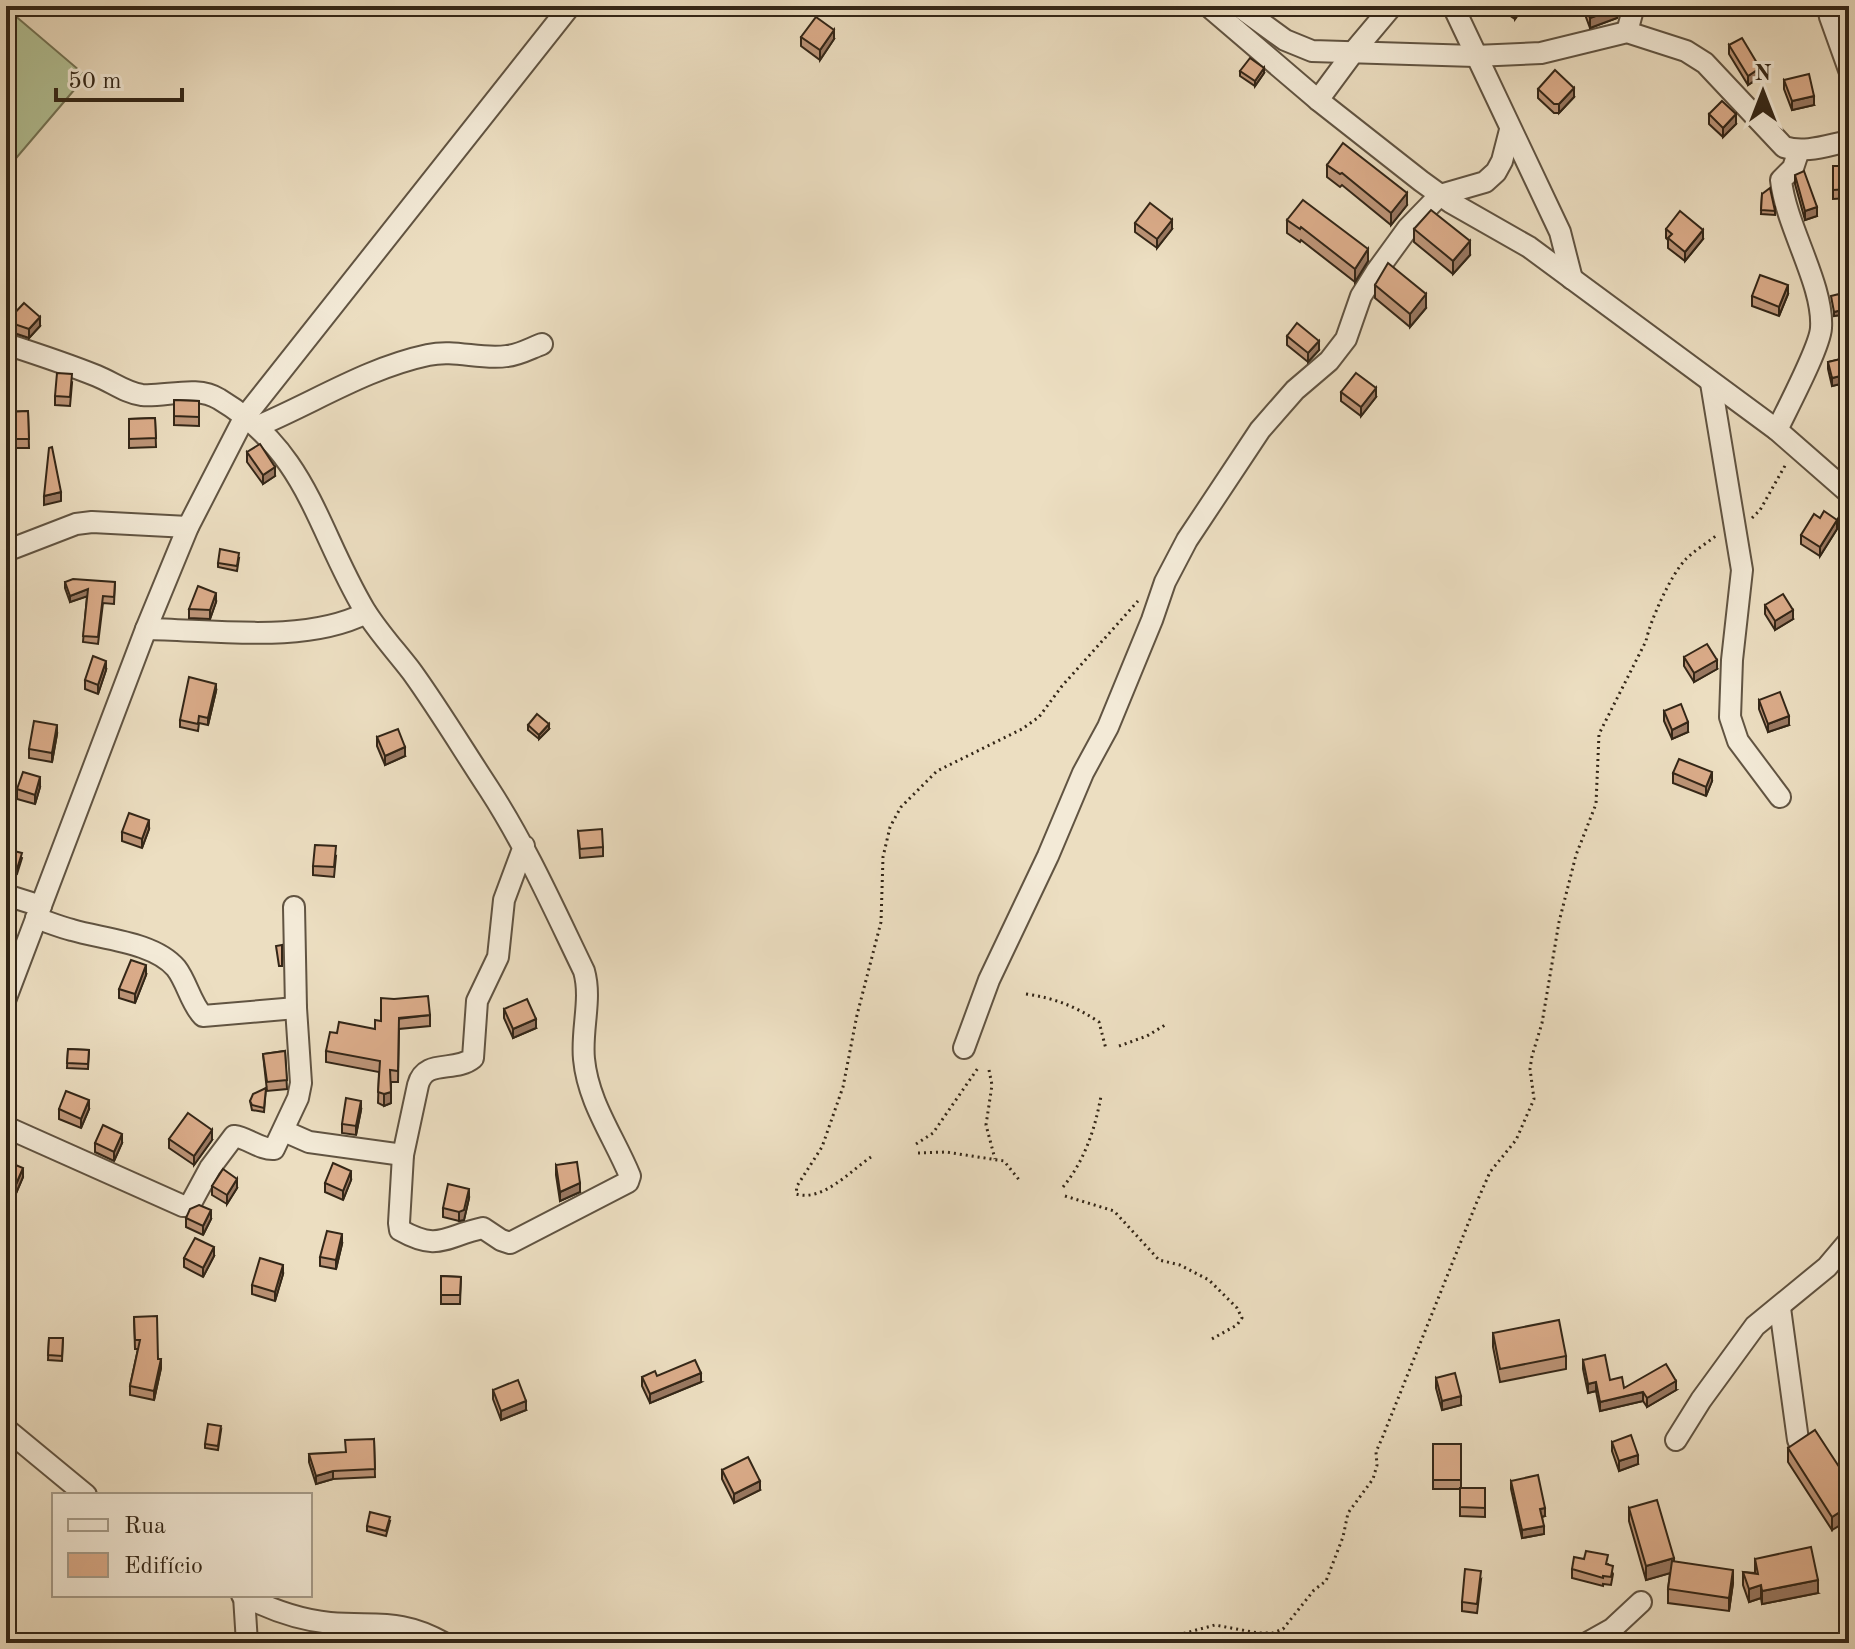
<svg xmlns="http://www.w3.org/2000/svg" width="1855" height="1649" font-family="'Old Standard TT',serif">
<rect width="100%" height="100%" fill="#ecdec1"/>
<filter id="stains"><feTurbulence type="fractalNoise" baseFrequency=".0025" numOctaves="4"/><feColorMatrix values="0 0 0 0 .2 0 0 0 0 .09 0 0 0 0 .02 0 0 0 .5 -.17"/></filter>
<radialGradient id="worn" r=".72"><stop offset=".6" stop-color="#630" stop-opacity="0"/><stop offset="1" stop-color="#630" stop-opacity=".3"/></radialGradient>
<!-- green -->
<polygon fill="#b3c296" stroke="#737456" stroke-width="2" points="6,8 86,76 6,170"/>
<g fill="none" stroke-linecap="round" stroke-linejoin="round">
<!-- minor casing -->
<g stroke="#615442" stroke-width="24">
<g id="minor">
<polyline points="1208,6 1318,100 1421,181 1450,202 1529,247 1777,430 1849,493"/>
<path d="M1238,6L1285,40L1312,51L1475,56L1541,53L1627,32L1686,51L1705,63L1784,147C1805,154 1828,145 1849,141"/>
<polyline points="1453,6 1560,232 1572,279"/>
<polyline points="1828,6 1830,17 1849,70"/>
<polyline points="1627,32 1634,6"/>
<polyline points="1318,100 1355,50 1392,6"/>
<path d="M6,344C37,354 67,364 97,376C112,382 126,393 142,395C166,397 197,385 219,399C308,452 316,528 364,609C378,632 396,651 412,672C438,708 464,751 489,789C526,846 554,909 584,971C592,999 581,1030 584,1059C588,1102 614,1137 630,1176L628,1182L510,1243L501,1240L483,1228C445,1236 439,1252 400,1230L399,1223L403,1155L418,1085C425,1058 455,1073 473,1058L477,1001L498,957L504,900L524,846"/>
<polyline points="1711,383 1742,570 1732,660 1730,717 1738,741 1780,797"/>
<path d="M258,426C315,402 367,368 428,355C455,349 480,360 507,356C519,355 531,348 542,344"/>
<path d="M1777,430C1787,409 1820,347 1821,328C1824,285 1786,227 1781,180L1793,168L1797,156L1794,150"/>
<polyline points="6,551 76,524 92,522 188,527"/>
<path d="M146,629C214,630 305,644 366,613"/>
<polyline points="6,895 41,906"/>
<path d="M36,918C48,922 60,927 72,930C102,939 154,942 176,968C187,982 191,1004 203,1016L296,1008"/>
<polyline points="6,998 146,629 188,527 244,418 570,6"/>
<polyline points="964,1048 989,980 1048,856 1083,773 1108,727 1152,620 1165,582 1187,540 1260,430 1295,390 1329,361 1346,339 1361,296 1376,272 1408,228 1440,195 1485,182 1496,172 1502,161 1510,130"/>
<path d="M6,1127L183,1206L190,1205L210,1168L234,1136C248,1138 261,1150 274,1149L298,1098L301,1083L296,1008L294,907"/>
<polyline points="284,1131 309,1142 403,1155"/>
<polyline points="1780,1308 1798,1440"/>
<polyline points="6,1429 86,1495"/>
<polyline points="1676,1440 1701,1400 1755,1326 1827,1267 1849,1241"/>
<path d="M242,1595C269,1609 299,1620 330,1623C376,1627 400,1618 444,1643"/>
<polyline points="244,1596 247,1643"/>
<polyline points="1587,1643 1612,1629 1641,1602"/>
</g>
</g>
<!-- path -->
<g stroke="#332617" stroke-width="3" stroke-dasharray="2 4" stroke-linecap="butt">
<polyline points="1752,518 1760,510 1786,464"/>
<path d="M1026,994C1054,998 1075,1006 1099,1022L1106,1049"/>
<polyline points="1119,1046 1147,1036 1165,1025"/>
<polyline points="989,1070 992,1085 986,1125 995,1159"/>
<polyline points="916,1144 933,1133 978,1068"/>
<polyline points="918,1153 946,1152 1004,1161 1020,1181"/>
<path d="M871,1157C850,1171 823,1202 796,1194L797,1186L822,1147L843,1087L857,1015L881,922L883,857L890,827L901,807L937,771L1022,729L1039,717L1062,686L1138,601"/>
<path d="M1063,1187C1085,1160 1095,1129 1101,1096"/>
<polyline points="1065,1196 1114,1211 1159,1260 1180,1265 1209,1280 1237,1308 1242,1318 1237,1325 1210,1340"/>
<path d="M1083,1643L1128,1637L1159,1640L1215,1625L1258,1633H1273L1283,1629L1314,1590L1326,1581L1343,1537L1348,1513L1373,1479L1377,1465L1376,1452L1383,1436L1476,1204L1490,1172L1516,1140L1534,1099L1530,1069L1532,1056L1542,1023L1559,922L1576,855L1596,804L1599,734L1646,641C1650,621 1671,574 1686,559C1695,550 1707,543 1717,535"/>
</g>
<!-- minor -->
<use href="#minor" stroke="#f3ead7" stroke-width="20"/>
</g>
<!-- wall -->
<g fill="#bc9477" stroke="#332617" stroke-width="2">
<polygon points="1499,6 1524,6 1515,19 1499,8"/>
<polygon points="1583,6 1619,6 1619,10 1617,18 1590,28 1583,9"/>
<polygon points="801,37 834,39 820,60 801,46"/>
<polygon points="1729,45 1760,77 1748,85 1729,54"/>
<polygon points="1240,71 1264,73 1255,86 1240,76"/>
<polygon points="1784,80 1814,105 1792,110 1784,89"/>
<polygon points="1538,89 1574,97 1559,113 1554,113 1538,98"/>
<polygon points="1709,114 1736,124 1723,137 1709,124"/>
<polygon points="1327,165 1407,205 1391,225 1342,185 1340,187 1327,177"/>
<polygon points="1833,166 1849,166 1849,198 1833,199"/>
<polygon points="1795,175 1817,216 1805,220 1795,184"/>
<polygon points="1762,194 1775,207 1775,215 1761,214"/>
<polygon points="1287,220 1368,261 1355,282 1301,240 1300,242 1287,233"/>
<polygon points="1135,223 1172,229 1157,248 1135,232"/>
<polygon points="1414,229 1470,255 1453,274 1414,242"/>
<polygon points="1666,229 1703,239 1685,261 1668,248 1668,240 1666,238"/>
<polygon points="1849,233 1849,262 1845,243 1845,234"/>
<polygon points="1375,285 1426,308 1410,327 1375,298"/>
<polygon points="1788,294 1779,316 1752,306 1752,296"/>
<polygon points="10,318 40,326 29,338 17,334 10,328"/>
<polygon points="1287,336 1319,350 1308,362 1287,345"/>
<polygon points="1849,357 1849,382 1832,386 1828,369 1828,362"/>
<polygon points="6,373 14,396 14,406 6,406"/>
<polygon points="72,383 70,406 55,405 55,396"/>
<polygon points="1341,392 1376,397 1361,416 1341,401"/>
<polygon points="174,400 199,401 199,426 174,425"/>
<polygon points="28,411 29,448 6,448 6,412"/>
<polygon points="155,418 156,447 129,448 129,419"/>
<polygon points="247,452 275,476 263,484 247,462"/>
<polygon points="1820,518 1837,529 1820,556 1801,544 1801,535"/>
<polygon points="239,558 237,571 218,567 218,563"/>
<polygon points="65,582 115,582 114,604 103,603 98,644 83,642 87,596 70,602 65,588"/>
<polygon points="216,602 210,619 189,618 189,609"/>
<polygon points="1765,605 1793,619 1775,630 1765,614"/>
<polygon points="1684,657 1717,669 1694,682 1684,666"/>
<polygon points="1849,661 1849,683 1844,672 1844,663"/>
<polygon points="106,670 98,694 85,689 85,680"/>
<polygon points="216,691 208,725 199,723 198,731 180,727 180,720"/>
<polygon points="1759,700 1789,725 1768,732 1759,709"/>
<polygon points="1664,711 1688,732 1672,739 1664,721"/>
<polygon points="528,725 549,729 539,739 528,730"/>
<polygon points="57,734 52,762 29,758 29,749"/>
<polygon points="377,737 405,756 385,765 377,746"/>
<polygon points="1673,773 1712,781 1706,796 1673,783"/>
<polygon points="40,787 35,804 17,799 17,789"/>
<polygon points="149,829 142,848 122,841 122,832"/>
<polygon points="578,831 603,847 603,856 580,858"/>
<polygon points="6,849 22,858 17,874 6,870"/>
<polygon points="336,856 334,877 313,875 313,866"/>
<polygon points="146,975 135,1003 119,998 119,989"/>
<polygon points="504,1009 536,1028 513,1038 504,1018"/>
<polygon points="430,1015 430,1026 399,1029 398,1082 391,1082 391,1103 384,1106 378,1103 379,1072 326,1062 326,1051 337,1033 375,1029 381,1021"/>
<polygon points="68,1049 89,1050 88,1069 67,1068"/>
<polygon points="285,1051 287,1089 267,1091 263,1054"/>
<polygon points="266,1088 264,1112 252,1110 250,1101"/>
<polygon points="59,1109 89,1109 81,1128 59,1119"/>
<polygon points="361,1110 356,1135 342,1133 342,1124"/>
<polygon points="169,1139 212,1140 194,1165 169,1148"/>
<polygon points="95,1143 122,1143 114,1161 95,1152"/>
<polygon points="6,1161 23,1177 14,1198 6,1195"/>
<polygon points="556,1165 580,1192 560,1201 556,1175"/>
<polygon points="351,1180 343,1200 325,1192 325,1183"/>
<polygon points="212,1186 237,1188 227,1204 212,1195"/>
<polygon points="469,1198 464,1220 459,1221 443,1217 443,1208"/>
<polygon points="186,1218 211,1219 203,1235 186,1227"/>
<polygon points="342,1244 336,1269 320,1266 320,1257"/>
<polygon points="214,1256 203,1277 184,1267 184,1258"/>
<polygon points="283,1274 275,1301 252,1294 252,1285"/>
<polygon points="441,1276 461,1277 460,1304 441,1304"/>
<polygon points="134,1317 158,1359 161,1368 154,1400 130,1395 130,1386 138,1349 135,1349"/>
<polygon points="1493,1333 1566,1356 1566,1369 1500,1382 1493,1347"/>
<polygon points="49,1338 63,1338 62,1361 48,1360"/>
<polygon points="1583,1360 1610,1380 1624,1388 1676,1390 1647,1407 1643,1401 1600,1411 1596,1391 1588,1393 1583,1369"/>
<polygon points="657,1376 701,1382 650,1403 642,1386 642,1377"/>
<polygon points="1436,1378 1461,1405 1442,1410 1436,1388"/>
<polygon points="493,1390 526,1410 501,1420 493,1399"/>
<polygon points="221,1430 218,1450 205,1448 205,1444"/>
<polygon points="374,1439 375,1477 333,1479 316,1484 309,1462 309,1454 345,1453"/>
<polygon points="1612,1442 1638,1464 1619,1471 1612,1451"/>
<polygon points="1433,1444 1461,1444 1461,1488 1485,1488 1485,1517 1460,1516 1460,1489 1433,1489"/>
<polygon points="1788,1448 1849,1482 1832,1530 1788,1462"/>
<polygon points="722,1470 760,1490 734,1503 722,1479"/>
<polygon points="1511,1481 1545,1516 1542,1517 1544,1534 1522,1538 1511,1489"/>
<polygon points="1629,1508 1674,1562 1733,1583 1729,1611 1668,1603 1668,1589 1670,1573 1646,1580 1629,1521"/>
<polygon points="390,1521 386,1536 367,1531 367,1526"/>
<polygon points="1755,1559 1818,1593 1762,1604 1761,1598 1749,1602 1743,1585 1743,1572 1755,1573"/>
<polygon points="1608,1564 1613,1574 1611,1585 1603,1584 1603,1586 1572,1578 1572,1569"/>
<polygon points="1481,1580 1477,1613 1462,1611 1462,1602"/>
</g>
<!-- shaded-wall -->
<g fill="#997861" stroke="#332617" stroke-width="2">
<polygon points="1518,6 1524,6 1515,19 1515,10"/>
<polygon points="1618,6 1619,6 1619,10 1617,18 1590,28 1590,18"/>
<polygon points="834,30 834,39 820,60 820,50"/>
<polygon points="1264,68 1264,73 1255,86 1255,81"/>
<polygon points="1760,68 1760,77 1748,85 1748,76"/>
<polygon points="1574,88 1574,97 1559,113 1559,104"/>
<polygon points="1814,96 1814,105 1792,110 1792,101"/>
<polygon points="1736,114 1736,124 1723,137 1723,128"/>
<polygon points="1407,193 1407,205 1391,225 1391,213"/>
<polygon points="1817,207 1817,216 1805,220 1805,211"/>
<polygon points="1172,220 1172,229 1157,248 1157,239"/>
<polygon points="1703,230 1703,239 1685,261 1685,252"/>
<polygon points="1470,241 1470,255 1453,274 1453,261"/>
<polygon points="1368,249 1368,261 1355,282 1355,269"/>
<polygon points="1788,285 1788,294 1779,316 1779,307"/>
<polygon points="1426,294 1426,308 1410,327 1410,314"/>
<polygon points="1842,310 1842,315 1834,316 1834,312"/>
<polygon points="40,317 40,326 29,338 29,329"/>
<polygon points="1319,341 1319,350 1308,362 1308,353"/>
<polygon points="1849,374 1849,382 1832,386 1832,378"/>
<polygon points="1376,388 1376,397 1361,416 1361,407"/>
<polygon points="275,467 275,476 263,484 263,475"/>
<polygon points="61,492 61,501 44,505 44,496"/>
<polygon points="1837,520 1837,529 1820,556 1820,547"/>
<polygon points="88,589 88,596 70,602 70,596"/>
<polygon points="216,593 216,602 210,619 210,610"/>
<polygon points="1793,610 1793,619 1775,630 1775,621"/>
<polygon points="1717,660 1717,669 1694,682 1694,673"/>
<polygon points="106,661 106,670 98,694 98,685"/>
<polygon points="216,684 216,691 208,725 208,718"/>
<polygon points="1789,716 1789,725 1768,732 1768,724"/>
<polygon points="1688,722 1688,732 1672,739 1672,730"/>
<polygon points="549,724 549,729 539,739 539,735"/>
<polygon points="57,725 57,734 52,762 52,753"/>
<polygon points="405,747 405,756 385,765 385,756"/>
<polygon points="1712,772 1712,781 1706,796 1706,787"/>
<polygon points="40,777 40,787 35,804 35,795"/>
<polygon points="149,820 149,829 142,848 142,839"/>
<polygon points="146,965 146,975 135,1003 135,994"/>
<polygon points="536,1019 536,1028 513,1038 513,1029"/>
<polygon points="391,1092 391,1103 384,1106 384,1094"/>
<polygon points="89,1100 89,1109 81,1128 81,1119"/>
<polygon points="361,1101 361,1110 356,1135 356,1126"/>
<polygon points="212,1130 212,1140 194,1165 194,1156"/>
<polygon points="122,1134 122,1143 114,1161 114,1152"/>
<polygon points="23,1168 23,1177 14,1198 14,1189"/>
<polygon points="351,1171 351,1180 343,1200 343,1191"/>
<polygon points="237,1179 237,1188 227,1204 227,1195"/>
<polygon points="580,1183 580,1192 560,1201 560,1192"/>
<polygon points="469,1189 469,1198 464,1220 459,1221 459,1212"/>
<polygon points="211,1210 211,1219 203,1235 203,1226"/>
<polygon points="342,1234 342,1244 336,1269 336,1260"/>
<polygon points="214,1247 214,1256 203,1277 203,1268"/>
<polygon points="283,1265 283,1274 275,1301 275,1292"/>
<polygon points="161,1359 161,1368 154,1400 154,1391"/>
<polygon points="701,1373 701,1382 650,1403 650,1394"/>
<polygon points="1676,1381 1676,1390 1647,1407 1647,1398"/>
<polygon points="1596,1382 1596,1391 1588,1393 1588,1384"/>
<polygon points="1643,1392 1643,1401 1600,1411 1600,1402"/>
<polygon points="1461,1396 1461,1405 1442,1410 1442,1401"/>
<polygon points="526,1401 526,1410 501,1420 501,1411"/>
<polygon points="1638,1455 1638,1464 1619,1471 1619,1461"/>
<polygon points="333,1471 333,1479 316,1484 316,1476"/>
<polygon points="760,1481 760,1490 734,1503 734,1494"/>
<polygon points="1849,1506 1849,1520 1832,1530 1832,1517"/>
<polygon points="1545,1508 1545,1516 1540,1517 1540,1509"/>
<polygon points="1544,1526 1544,1534 1522,1538 1522,1530"/>
<polygon points="1674,1558 1674,1572 1646,1580 1646,1566"/>
<polygon points="1733,1570 1733,1583 1729,1611 1729,1598"/>
<polygon points="1818,1580 1818,1593 1762,1604 1762,1591"/>
<polygon points="1761,1585 1761,1598 1749,1602 1749,1589"/>
</g>
<!-- building -->
<g fill="#dbac8a" stroke="#332617" stroke-width="2">
<polygon points="1509,6 1518,6 1515,10"/>
<polygon points="1585,6 1618,6 1617,9 1590,18"/>
<polygon points="816,17 834,30 820,50 801,37"/>
<polygon points="1742,38 1760,68 1748,76 1729,45"/>
<polygon points="1250,58 1264,68 1255,81 1240,71"/>
<polygon points="1555,70 1574,88 1559,104 1554,104 1538,89"/>
<polygon points="1809,74 1814,96 1792,101 1784,80"/>
<polygon points="1722,101 1736,114 1723,128 1709,114"/>
<polygon points="1343,143 1407,193 1391,213 1342,173 1340,174 1327,165"/>
<polygon points="1833,166 1849,166 1849,189 1833,190"/>
<polygon points="1804,171 1817,207 1805,211 1795,175"/>
<polygon points="1770,188 1775,211 1761,210 1762,194"/>
<polygon points="1303,200 1368,249 1355,269 1301,227 1300,229 1287,220"/>
<polygon points="1150,203 1172,220 1157,239 1135,223"/>
<polygon points="1431,210 1470,241 1453,261 1414,229"/>
<polygon points="1680,211 1703,230 1685,252 1668,238 1672,234 1666,229"/>
<polygon points="1849,233 1849,253 1845,234"/>
<polygon points="1388,263 1426,294 1410,314 1375,285"/>
<polygon points="1760,275 1788,285 1779,307 1752,296"/>
<polygon points="1839,294 1842,310 1834,312 1831,296"/>
<polygon points="24,303 40,317 29,329 17,325 10,318"/>
<polygon points="1297,323 1319,341 1308,353 1287,336"/>
<polygon points="1849,357 1849,374 1832,378 1828,362"/>
<polygon points="6,373 11,373 14,396 6,397"/>
<polygon points="57,373 72,374 70,397 55,396"/>
<polygon points="1356,373 1376,388 1361,407 1341,392"/>
<polygon points="174,400 199,401 199,417 174,416"/>
<polygon points="28,411 29,439 6,439 6,412"/>
<polygon points="155,418 156,438 129,439 129,419"/>
<polygon points="260,444 275,467 263,475 247,452"/>
<polygon points="52,447 61,492 44,496 49,448"/>
<polygon points="1824,511 1837,520 1820,547 1801,535 1814,514 1820,518"/>
<polygon points="220,549 239,553 237,566 218,563"/>
<polygon points="73,579 115,582 114,597 103,596 98,637 83,636 88,589 70,596 65,582"/>
<polygon points="198,586 216,593 210,610 189,609"/>
<polygon points="1783,594 1793,610 1775,621 1765,605"/>
<polygon points="1707,644 1717,660 1694,673 1684,657"/>
<polygon points="93,656 106,661 98,685 85,680"/>
<polygon points="1849,661 1849,674 1844,663"/>
<polygon points="189,677 216,684 208,718 199,716 198,724 180,720"/>
<polygon points="1780,692 1789,716 1768,724 1759,700"/>
<polygon points="1681,704 1688,722 1672,730 1664,711"/>
<polygon points="537,714 549,724 539,735 528,725"/>
<polygon points="34,721 57,725 52,753 29,749"/>
<polygon points="398,729 405,747 385,756 377,737"/>
<polygon points="1679,759 1712,772 1706,787 1673,773"/>
<polygon points="23,772 40,777 35,795 17,789"/>
<polygon points="129,813 149,820 142,839 122,832"/>
<polygon points="602,829 603,847 580,849 578,831"/>
<polygon points="315,845 336,846 334,867 313,866"/>
<polygon points="6,849 22,853 17,869 6,866"/>
<polygon points="282,945 282,966 279,966 276,946"/>
<polygon points="131,960 146,965 135,994 119,989"/>
<polygon points="428,996 430,1015 399,1018 398,1071 390,1070 391,1092 384,1094 378,1092 380,1061 326,1051 330,1032 337,1033 339,1022 375,1029 375,1020 381,1021 381,998 394,999"/>
<polygon points="527,999 536,1019 513,1029 504,1009"/>
<polygon points="68,1049 89,1050 88,1064 67,1063"/>
<polygon points="285,1051 287,1080 267,1082 263,1054"/>
<polygon points="266,1088 264,1108 252,1105 250,1101 253,1094"/>
<polygon points="66,1091 89,1100 81,1119 59,1109"/>
<polygon points="346,1098 361,1101 356,1126 342,1124"/>
<polygon points="188,1113 212,1130 194,1156 169,1139"/>
<polygon points="103,1125 122,1134 114,1152 95,1143"/>
<polygon points="6,1161 23,1168 14,1189 6,1186"/>
<polygon points="577,1162 580,1183 560,1192 556,1165"/>
<polygon points="333,1163 351,1171 343,1191 325,1183"/>
<polygon points="223,1169 237,1179 227,1195 212,1186"/>
<polygon points="448,1184 469,1189 464,1210 459,1212 443,1208"/>
<polygon points="199,1205 211,1210 203,1226 186,1218 190,1209"/>
<polygon points="327,1231 342,1234 336,1260 320,1257"/>
<polygon points="195,1238 214,1247 203,1268 184,1258"/>
<polygon points="260,1258 283,1265 275,1292 252,1285"/>
<polygon points="441,1276 461,1277 460,1295 441,1295"/>
<polygon points="157,1316 158,1359 161,1359 154,1391 130,1386 140,1340 135,1340 134,1317"/>
<polygon points="1559,1320 1566,1356 1500,1369 1493,1333"/>
<polygon points="49,1338 63,1338 62,1356 48,1355"/>
<polygon points="1605,1355 1610,1380 1622,1377 1624,1388 1666,1364 1676,1381 1647,1398 1643,1392 1600,1402 1596,1382 1588,1384 1583,1360"/>
<polygon points="695,1360 701,1373 650,1394 642,1377 655,1371 657,1376"/>
<polygon points="1455,1373 1461,1396 1442,1401 1436,1378"/>
<polygon points="518,1380 526,1401 501,1411 493,1390"/>
<polygon points="208,1424 221,1426 218,1446 205,1444"/>
<polygon points="1815,1430 1849,1482 1849,1506 1832,1517 1788,1448"/>
<polygon points="1631,1435 1638,1455 1619,1461 1612,1442"/>
<polygon points="374,1439 375,1469 333,1471 316,1476 309,1454 346,1452 345,1440"/>
<rect x="1433" y="1444" width="28" height="36"/>
<polygon points="748,1457 760,1481 734,1494 722,1470"/>
<polygon points="1538,1475 1545,1508 1540,1509 1544,1526 1522,1530 1511,1481"/>
<polygon points="1460,1488 1485,1488 1485,1508 1460,1507"/>
<polygon points="1657,1500 1674,1558 1646,1566 1629,1508"/>
<polygon points="370,1512 390,1517 386,1531 367,1526"/>
<polygon points="1811,1547 1818,1580 1762,1591 1761,1585 1749,1589 1743,1572 1758,1574 1755,1559"/>
<polygon points="1586,1551 1608,1555 1606,1564 1613,1566 1611,1577 1603,1576 1603,1578 1572,1569 1574,1557 1584,1559"/>
<polygon points="1672,1561 1733,1570 1729,1598 1668,1589"/>
<polygon points="1465,1569 1481,1571 1477,1604 1462,1602"/>
</g>
<!-- margin -->
<rect width="1855" height="1649" fill="none" stroke="#ecdec1" stroke-width="32"/>
<rect x="8" y="8" width="1839" height="1633" fill="none" stroke="#332617" stroke-width="4"/>
<rect x="16" y="16" width="1823" height="1617" fill="none" stroke="#332617" stroke-width="2"/>
<!-- legend -->
<rect x="52" y="1493" width="260" height="104" fill="#f3ead7" stroke="#a69c8a" stroke-width="2"/>
<rect x="68" y="1519" width="40" height="12" fill="#f3ead7" stroke="#a69c8a" stroke-width="2"/>
<text x="124" y="1533" font-size="24" fill="#332617">Rua</text>
<rect x="68" y="1553" width="40" height="24" fill="#dbac8a" stroke="#a69c8a" stroke-width="2"/>
<text x="124" y="1573" font-size="24" fill="#332617">Edifício</text>
<!-- north arrow -->
<g transform="translate(1763 92)" stroke="#f3ead7" stroke-width="6" paint-order="stroke">
<path d="M0-6L14 30L0 20L-14 30Z" fill="#332617"/>
<text y="-12" font-size="22" font-weight="bold" text-anchor="middle" fill="#332617">N</text>
</g>
<!-- scale -->
<path d="M56 88v12h126v-12" fill="none" stroke="#332617" stroke-width="4"/>
<text x="68" y="88" font-size="24" fill="#332617" stroke="#f3ead7" stroke-width="6" paint-order="stroke">50 m</text>
<rect width="100%" height="100%" filter="url(#stains)"/>
<rect width="100%" height="100%" fill="url(#worn)"/>
</svg>
